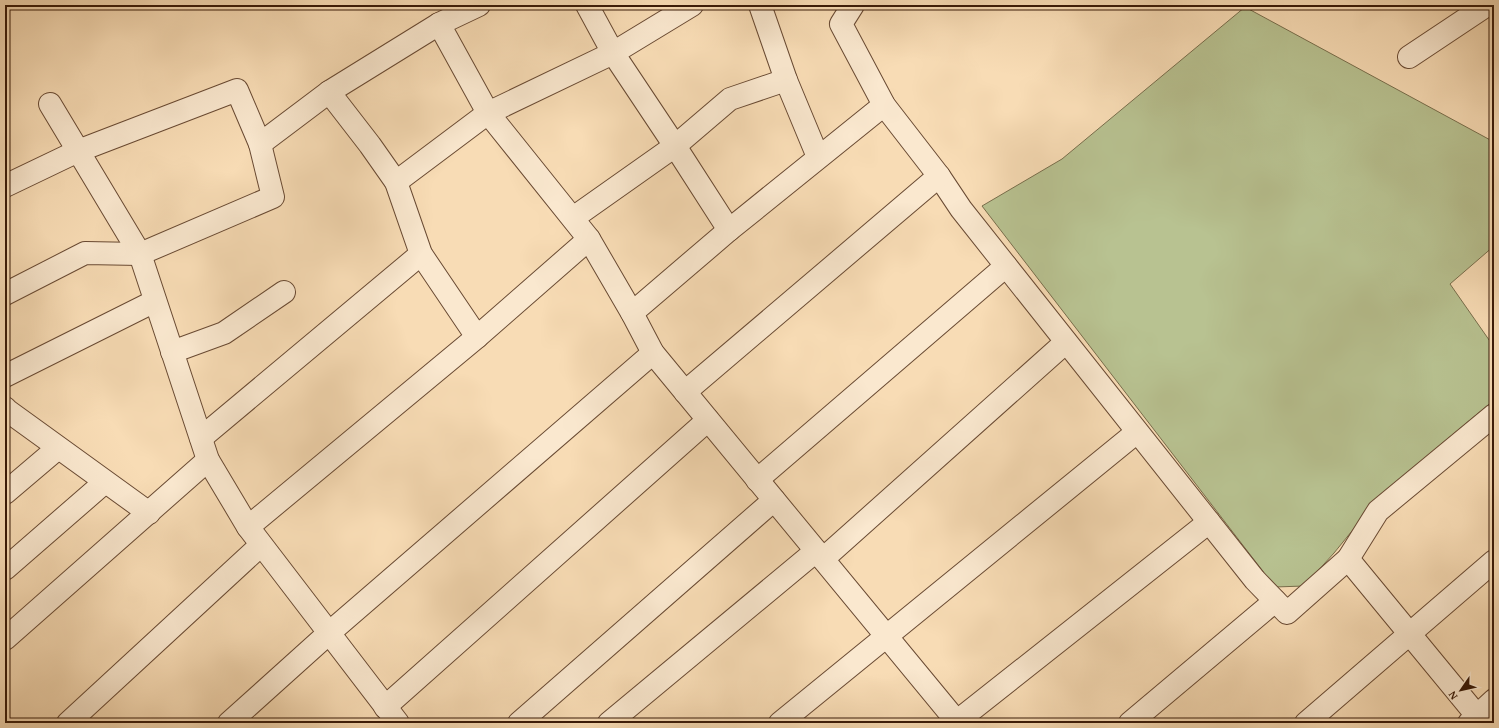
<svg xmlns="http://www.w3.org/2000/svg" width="1499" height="728" font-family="'Gentium Book Plus',serif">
<rect width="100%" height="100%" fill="#f8dcb5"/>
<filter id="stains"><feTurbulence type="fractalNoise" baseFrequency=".005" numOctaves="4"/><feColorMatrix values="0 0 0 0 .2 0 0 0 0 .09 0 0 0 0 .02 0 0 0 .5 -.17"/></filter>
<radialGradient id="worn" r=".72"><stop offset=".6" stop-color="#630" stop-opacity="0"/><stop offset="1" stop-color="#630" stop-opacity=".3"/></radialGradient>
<!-- green -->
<polygon fill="#b8c291" stroke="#786e4c" points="1245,7 1494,142 1494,246 1450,284 1494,347 1494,400 1383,493 1334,553 1304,586 1275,587 982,206 1062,159"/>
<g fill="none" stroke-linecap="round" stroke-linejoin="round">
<!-- minor casing -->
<g stroke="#694a33" stroke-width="24">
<g id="minor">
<polyline points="587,5 613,53 675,146 729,230"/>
<polyline points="760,5 786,80 818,157"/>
<polyline points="853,5 841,24 884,105 939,176 961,209 1255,580 1287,613 1348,559 1378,511 1494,415"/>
<polyline points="439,24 488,113 589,239 632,313 653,353 958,723"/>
<polyline points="1409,57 1487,5"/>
<polyline points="329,92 370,145 396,182 421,254 477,337"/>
<polyline points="50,104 140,254 208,460 248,527 398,723"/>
<polyline points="396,182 488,113 613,53 692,5"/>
<polyline points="5,186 78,151 237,90 260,144 329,92 439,24 479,5"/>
<polyline points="573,218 675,146 730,99 786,80"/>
<polyline points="5,294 85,253 140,254 273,197 260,144"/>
<polyline points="632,313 729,230 884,105"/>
<polyline points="172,352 224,333 284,292"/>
<polyline points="5,376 155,301"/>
<polyline points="685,392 939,176"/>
<polyline points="5,408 8,411 149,513"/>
<polyline points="201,438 421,254"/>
<polyline points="757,480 1006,266"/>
<polyline points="5,493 58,448"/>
<polyline points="248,527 477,337 589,239"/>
<polyline points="823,559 1066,342"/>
<polyline points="1348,559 1483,723"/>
<polyline points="5,569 105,482"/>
<polyline points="5,639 208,460"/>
<polyline points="385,707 708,420"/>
<polyline points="68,723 261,545"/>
<polyline points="229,723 329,633 653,353"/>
<polyline points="519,723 774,500"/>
<polyline points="609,723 816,551"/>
<polyline points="780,723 1137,432"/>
<polyline points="955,723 1209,522"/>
<polyline points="1130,723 1275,601"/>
<polyline points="1306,723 1494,561"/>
<polyline points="1469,723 1494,700"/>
</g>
</g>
<!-- minor -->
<use href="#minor" stroke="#fae8cf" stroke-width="22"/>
</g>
<!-- margin -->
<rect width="1499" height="728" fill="none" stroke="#f8dcb5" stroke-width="20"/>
<rect x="6" y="6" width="1487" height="716" fill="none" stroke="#391a08" stroke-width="2"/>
<rect x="10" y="10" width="1479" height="708" fill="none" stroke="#391a08"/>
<!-- north arrow -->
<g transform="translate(1461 690) rotate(236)" stroke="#fae8cf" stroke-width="3" paint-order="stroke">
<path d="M0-3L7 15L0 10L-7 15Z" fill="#391a08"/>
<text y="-6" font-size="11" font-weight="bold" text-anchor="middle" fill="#391a08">N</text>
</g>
<rect width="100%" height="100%" filter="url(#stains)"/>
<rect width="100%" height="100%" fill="url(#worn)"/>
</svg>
